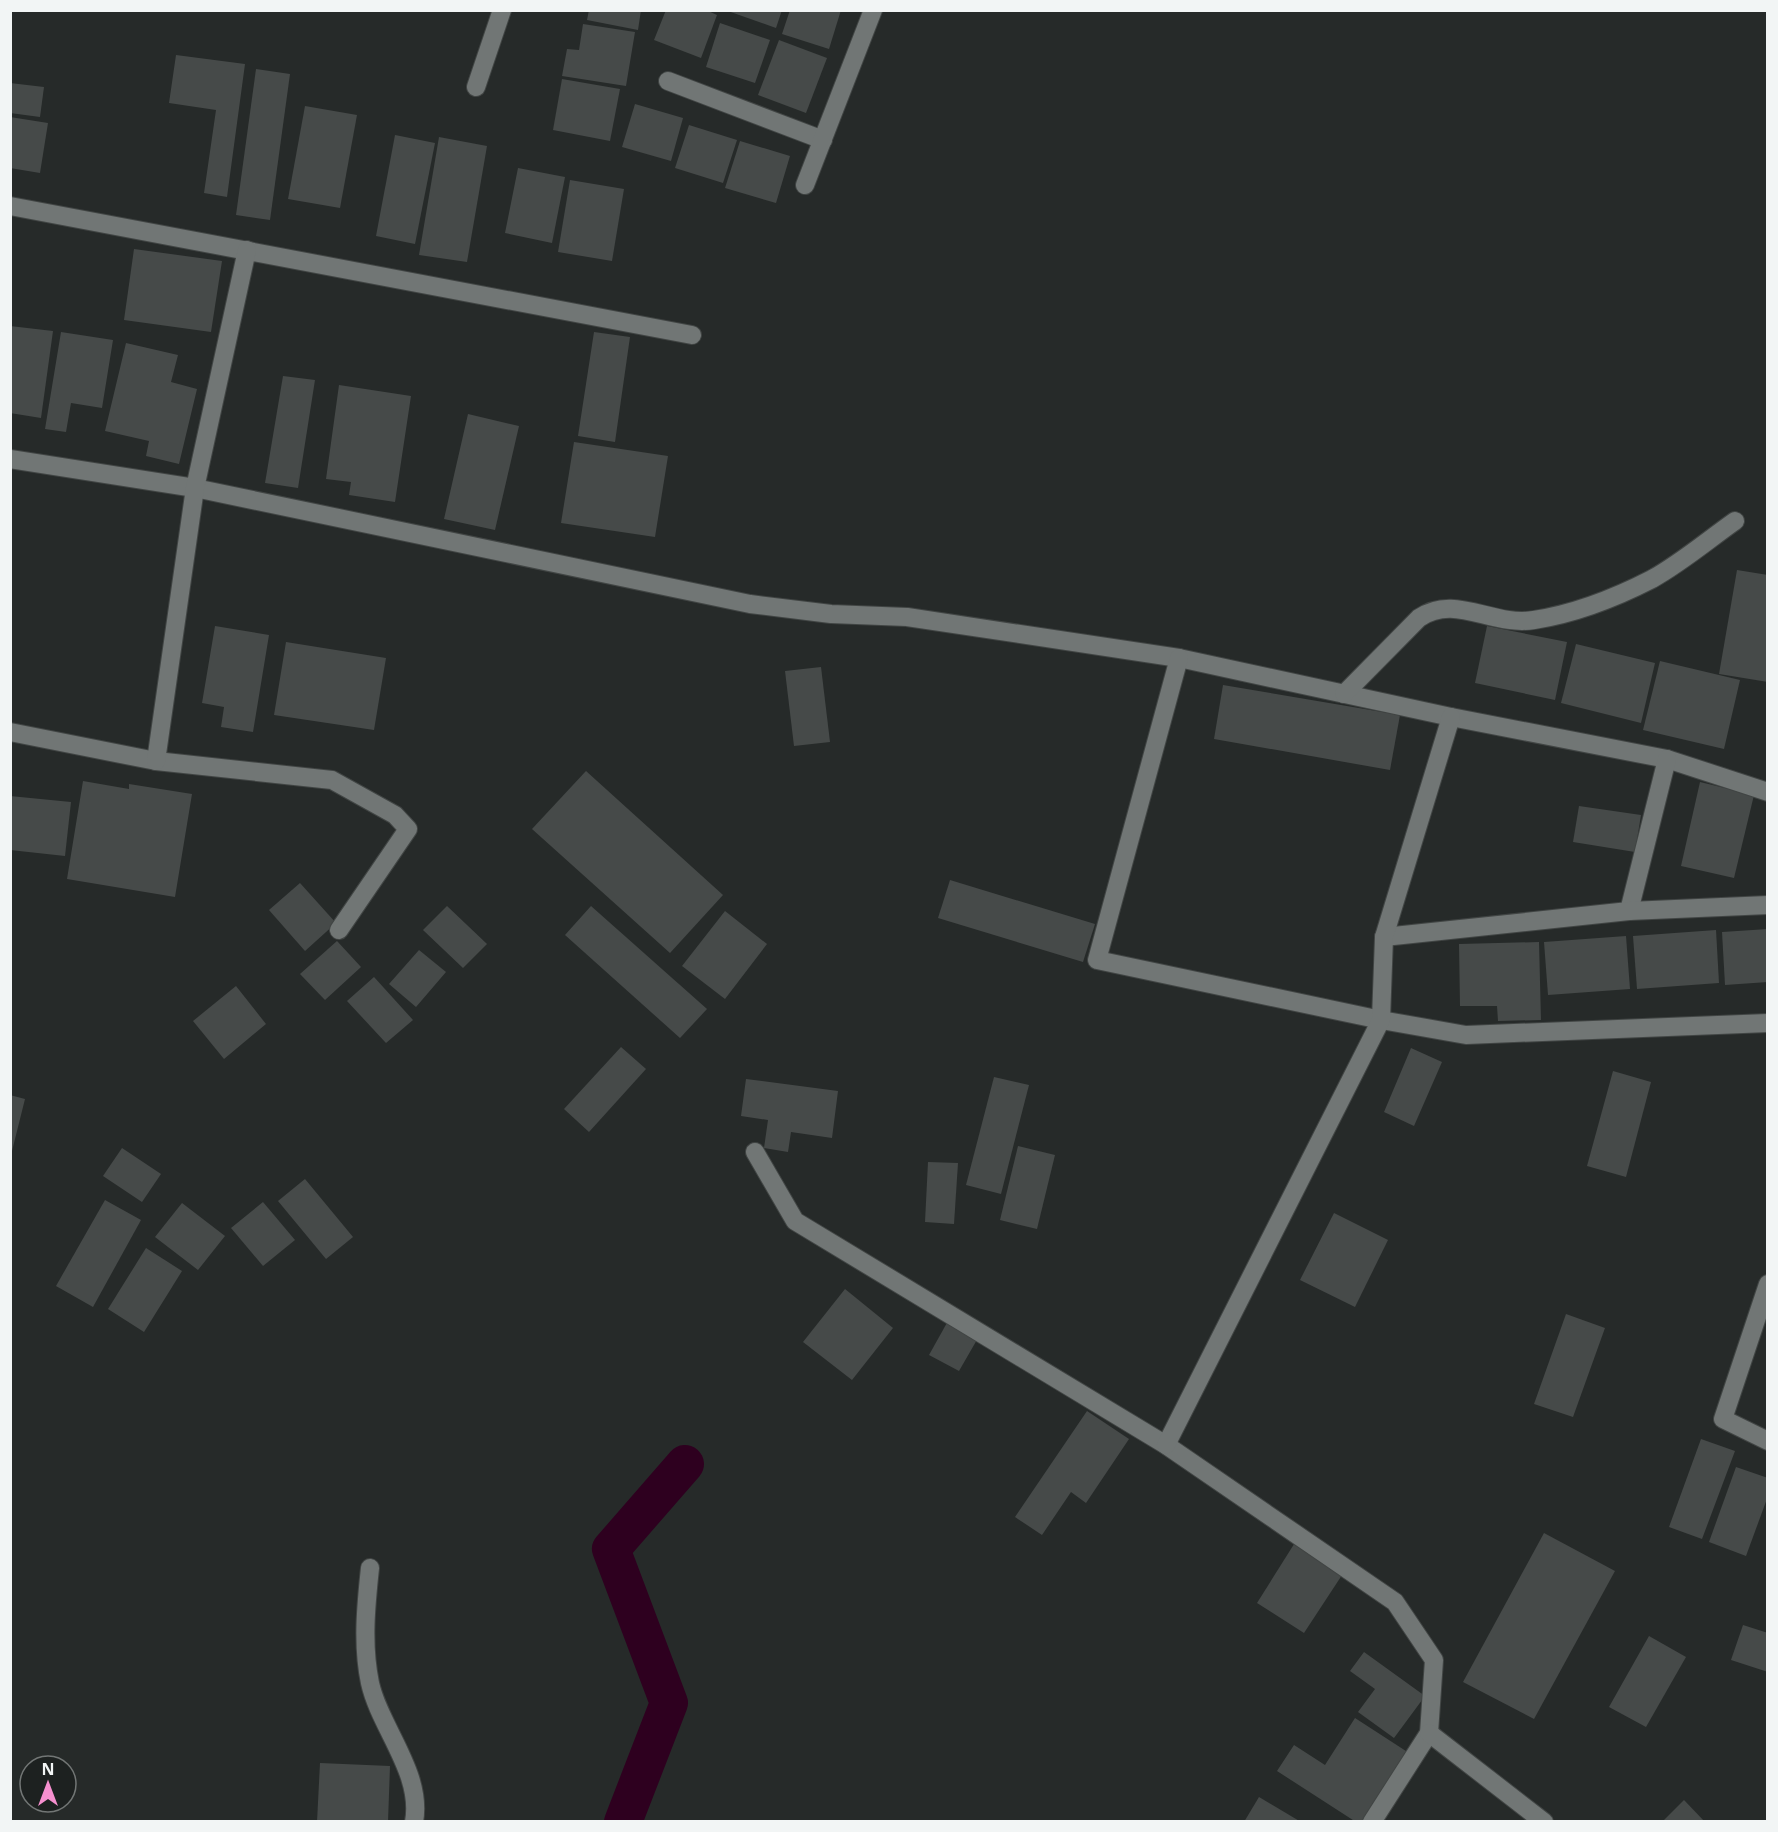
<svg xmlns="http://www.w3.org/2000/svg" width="1778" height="1832" font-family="'Open Sans',sans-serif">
<rect width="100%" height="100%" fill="#262a29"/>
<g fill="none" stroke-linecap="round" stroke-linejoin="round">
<!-- canal -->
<polyline stroke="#2e001f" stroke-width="38" points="623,1822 669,1703 611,1549 685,1464"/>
</g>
<!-- building -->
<g fill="#464a49">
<polygon points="589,10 641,10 638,30 587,20"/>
<polygon points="666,10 706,10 717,15 701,58 654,40"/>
<polygon points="725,10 782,10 776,28"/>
<polygon points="790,10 841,10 829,49 782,34"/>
<polygon points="720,23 770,40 755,83 706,67"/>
<polygon points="583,24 635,32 626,86 562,76 567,49 579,50"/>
<polygon points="779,40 827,58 806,113 758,95"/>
<polygon points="176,55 245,64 227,197 204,193 216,110 169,103"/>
<polygon points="256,69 290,74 270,220 236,215"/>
<polygon points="562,79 620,89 610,141 553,130"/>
<polygon points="10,83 44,87 40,117 10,113"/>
<polygon points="635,104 683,118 671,161 622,147"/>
<polygon points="305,106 357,115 340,208 288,199"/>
<polygon points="10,117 48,123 40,173 10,168"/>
<polygon points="689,125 737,140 723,183 675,168"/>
<polygon points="395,135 435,143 415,244 376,236"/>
<polygon points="439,137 487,146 467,262 419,255"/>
<polygon points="740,141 790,156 776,203 725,188"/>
<polygon points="518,168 565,177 552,243 505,233"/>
<polygon points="570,180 624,189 612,261 558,252"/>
<polygon points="134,249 222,261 211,332 124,320"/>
<polygon points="10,326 53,331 41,418 10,413"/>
<polygon points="61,332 113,340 102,408 71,403 66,432 45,429"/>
<polygon points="594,332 630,337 615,442 578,436"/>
<polygon points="126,343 178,355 171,382 197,389 179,464 146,456 149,441 105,431"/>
<polygon points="283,376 315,380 298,488 265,483"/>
<polygon points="339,385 411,396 395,502 349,495 351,482 326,479"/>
<polygon points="468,414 519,426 495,530 444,519"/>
<polygon points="574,442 668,456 655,537 561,523"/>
<polygon points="1737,570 1768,575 1768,682 1719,674"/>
<polygon points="215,626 269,635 253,732 221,727 224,707 202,703"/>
<polygon points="1487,626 1567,642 1555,700 1475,683"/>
<polygon points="286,642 386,658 374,730 274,715"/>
<polygon points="1576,644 1655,663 1641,723 1561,703"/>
<polygon points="1660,661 1740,680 1724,749 1643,730"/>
<polygon points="821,667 830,742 794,746 785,671"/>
<polygon points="1223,685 1400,715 1390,770 1214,739"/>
<polygon points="586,771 723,895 670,953 532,829"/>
<polygon points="83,781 129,789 129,784 192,794 175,897 67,879"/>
<polygon points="1700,782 1754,795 1734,878 1681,866"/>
<polygon points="10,796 71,802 65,856 10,850"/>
<polygon points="1579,806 1641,815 1635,852 1573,842"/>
<polygon points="950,880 1095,924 1083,962 938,918"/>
<polygon points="300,883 336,923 305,951 269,910"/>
<polygon points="447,906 487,944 463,968 423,930"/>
<polygon points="591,906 707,1009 680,1038 565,935"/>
<polygon points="725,911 767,944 725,999 682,966"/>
<polygon points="1768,929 1768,982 1725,985 1722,932"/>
<polygon points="1716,930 1719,983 1637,989 1633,936"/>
<polygon points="1626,936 1630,989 1548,995 1544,942"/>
<polygon points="337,941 361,967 325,1000 300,974"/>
<polygon points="1539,942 1541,1020 1498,1021 1497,1006 1460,1006 1459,944"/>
<polygon points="419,950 446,972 416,1007 389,984"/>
<polygon points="374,977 413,1020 386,1043 347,1001"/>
<polygon points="236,986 266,1024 224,1059 193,1021"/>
<polygon points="621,1047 646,1069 589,1132 564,1109"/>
<polygon points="1411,1048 1442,1062 1414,1126 1384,1112"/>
<polygon points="1613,1071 1651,1082 1626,1177 1587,1166"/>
<polygon points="994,1077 1029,1085 1001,1194 966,1185"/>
<polygon points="746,1079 838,1091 832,1138 791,1132 788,1152 764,1148 768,1120 741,1116"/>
<polygon points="10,1095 25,1099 11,1155 10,1155"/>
<polygon points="1018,1146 1055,1155 1037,1229 1000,1220"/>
<polygon points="122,1148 161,1174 142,1202 103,1176"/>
<polygon points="928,1162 958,1163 954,1224 925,1222"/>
<polygon points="305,1179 353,1237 326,1259 278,1201"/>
<polygon points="105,1200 141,1220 93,1307 56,1286"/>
<polygon points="263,1202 295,1240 263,1266 231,1228"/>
<polygon points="182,1203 225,1236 198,1270 155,1237"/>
<polygon points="1334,1213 1388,1240 1355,1307 1300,1280"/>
<polygon points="146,1248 182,1271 144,1332 108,1309"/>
<polygon points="845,1289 893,1328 852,1380 803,1342"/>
<polygon points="1566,1314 1605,1328 1573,1417 1534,1404"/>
<polygon points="948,1321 978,1338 959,1371 929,1355"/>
<polygon points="1087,1411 1129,1439 1086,1503 1071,1492 1042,1535 1015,1517"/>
<polygon points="1701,1439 1735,1451 1702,1539 1669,1527"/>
<polygon points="1736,1467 1768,1478 1768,1496 1746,1556 1709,1542"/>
<polygon points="1544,1533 1615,1571 1534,1719 1463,1682"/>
<polygon points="1296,1541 1344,1572 1304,1633 1257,1603"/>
<polygon points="1743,1625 1768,1633 1768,1672 1731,1660"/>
<polygon points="1649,1636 1686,1657 1646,1727 1609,1707"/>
<polygon points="1364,1652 1425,1696 1394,1738 1358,1712 1375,1689 1350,1671"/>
<polygon points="1355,1718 1409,1753 1364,1822 1356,1822 1277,1771 1294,1745 1325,1765"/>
<polygon points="320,1763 390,1766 388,1822 317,1822"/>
<polygon points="1259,1797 1301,1822 1244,1822"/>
<polygon points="1684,1800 1705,1822 1662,1822"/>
</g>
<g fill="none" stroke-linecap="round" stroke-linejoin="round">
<!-- minor casing -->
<g stroke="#414544" stroke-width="20">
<g id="minor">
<polyline points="668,81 823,140"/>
<polyline points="476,87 502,10"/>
<polyline points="805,185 873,10"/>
<polyline points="10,206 692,335"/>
<polyline points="10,459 195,488 750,604 831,614 907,617 1179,658 1451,717 1667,759 1768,792"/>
<polyline points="1179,658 1097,960 1381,1020 1466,1035 1768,1023"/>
<path d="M1344,694L1419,618C1455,593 1492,627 1534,620C1573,614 1617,597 1652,579C1681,563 1708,540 1735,521"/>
<polyline points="10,732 156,761 332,780 395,815 408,829 339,930"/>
<polyline points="156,761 195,488 247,250"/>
<polyline points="1629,911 1667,759"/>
<polyline points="1384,937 1629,911 1768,905"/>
<polyline points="755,1152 795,1221 1166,1445 1395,1602 1434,1660 1429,1733 1372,1822"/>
<polyline points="1768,1284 1723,1419 1768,1441"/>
<polyline points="1166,1445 1381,1020 1384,937 1451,717"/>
<path d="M370,1568C366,1605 362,1645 370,1683C380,1728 423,1773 414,1822"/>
<polyline points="1429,1733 1544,1822"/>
</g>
</g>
<!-- minor -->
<use href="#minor" stroke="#717675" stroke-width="18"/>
</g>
<!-- border -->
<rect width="1778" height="1832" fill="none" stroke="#f2f5f5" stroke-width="24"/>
<!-- north arrow -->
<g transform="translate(48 1784)"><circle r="28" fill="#1d2120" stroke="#727675" stroke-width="1.5"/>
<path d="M0-4.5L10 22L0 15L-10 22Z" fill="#f690cf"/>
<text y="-9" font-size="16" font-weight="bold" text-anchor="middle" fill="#f2f5f5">N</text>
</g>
</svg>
